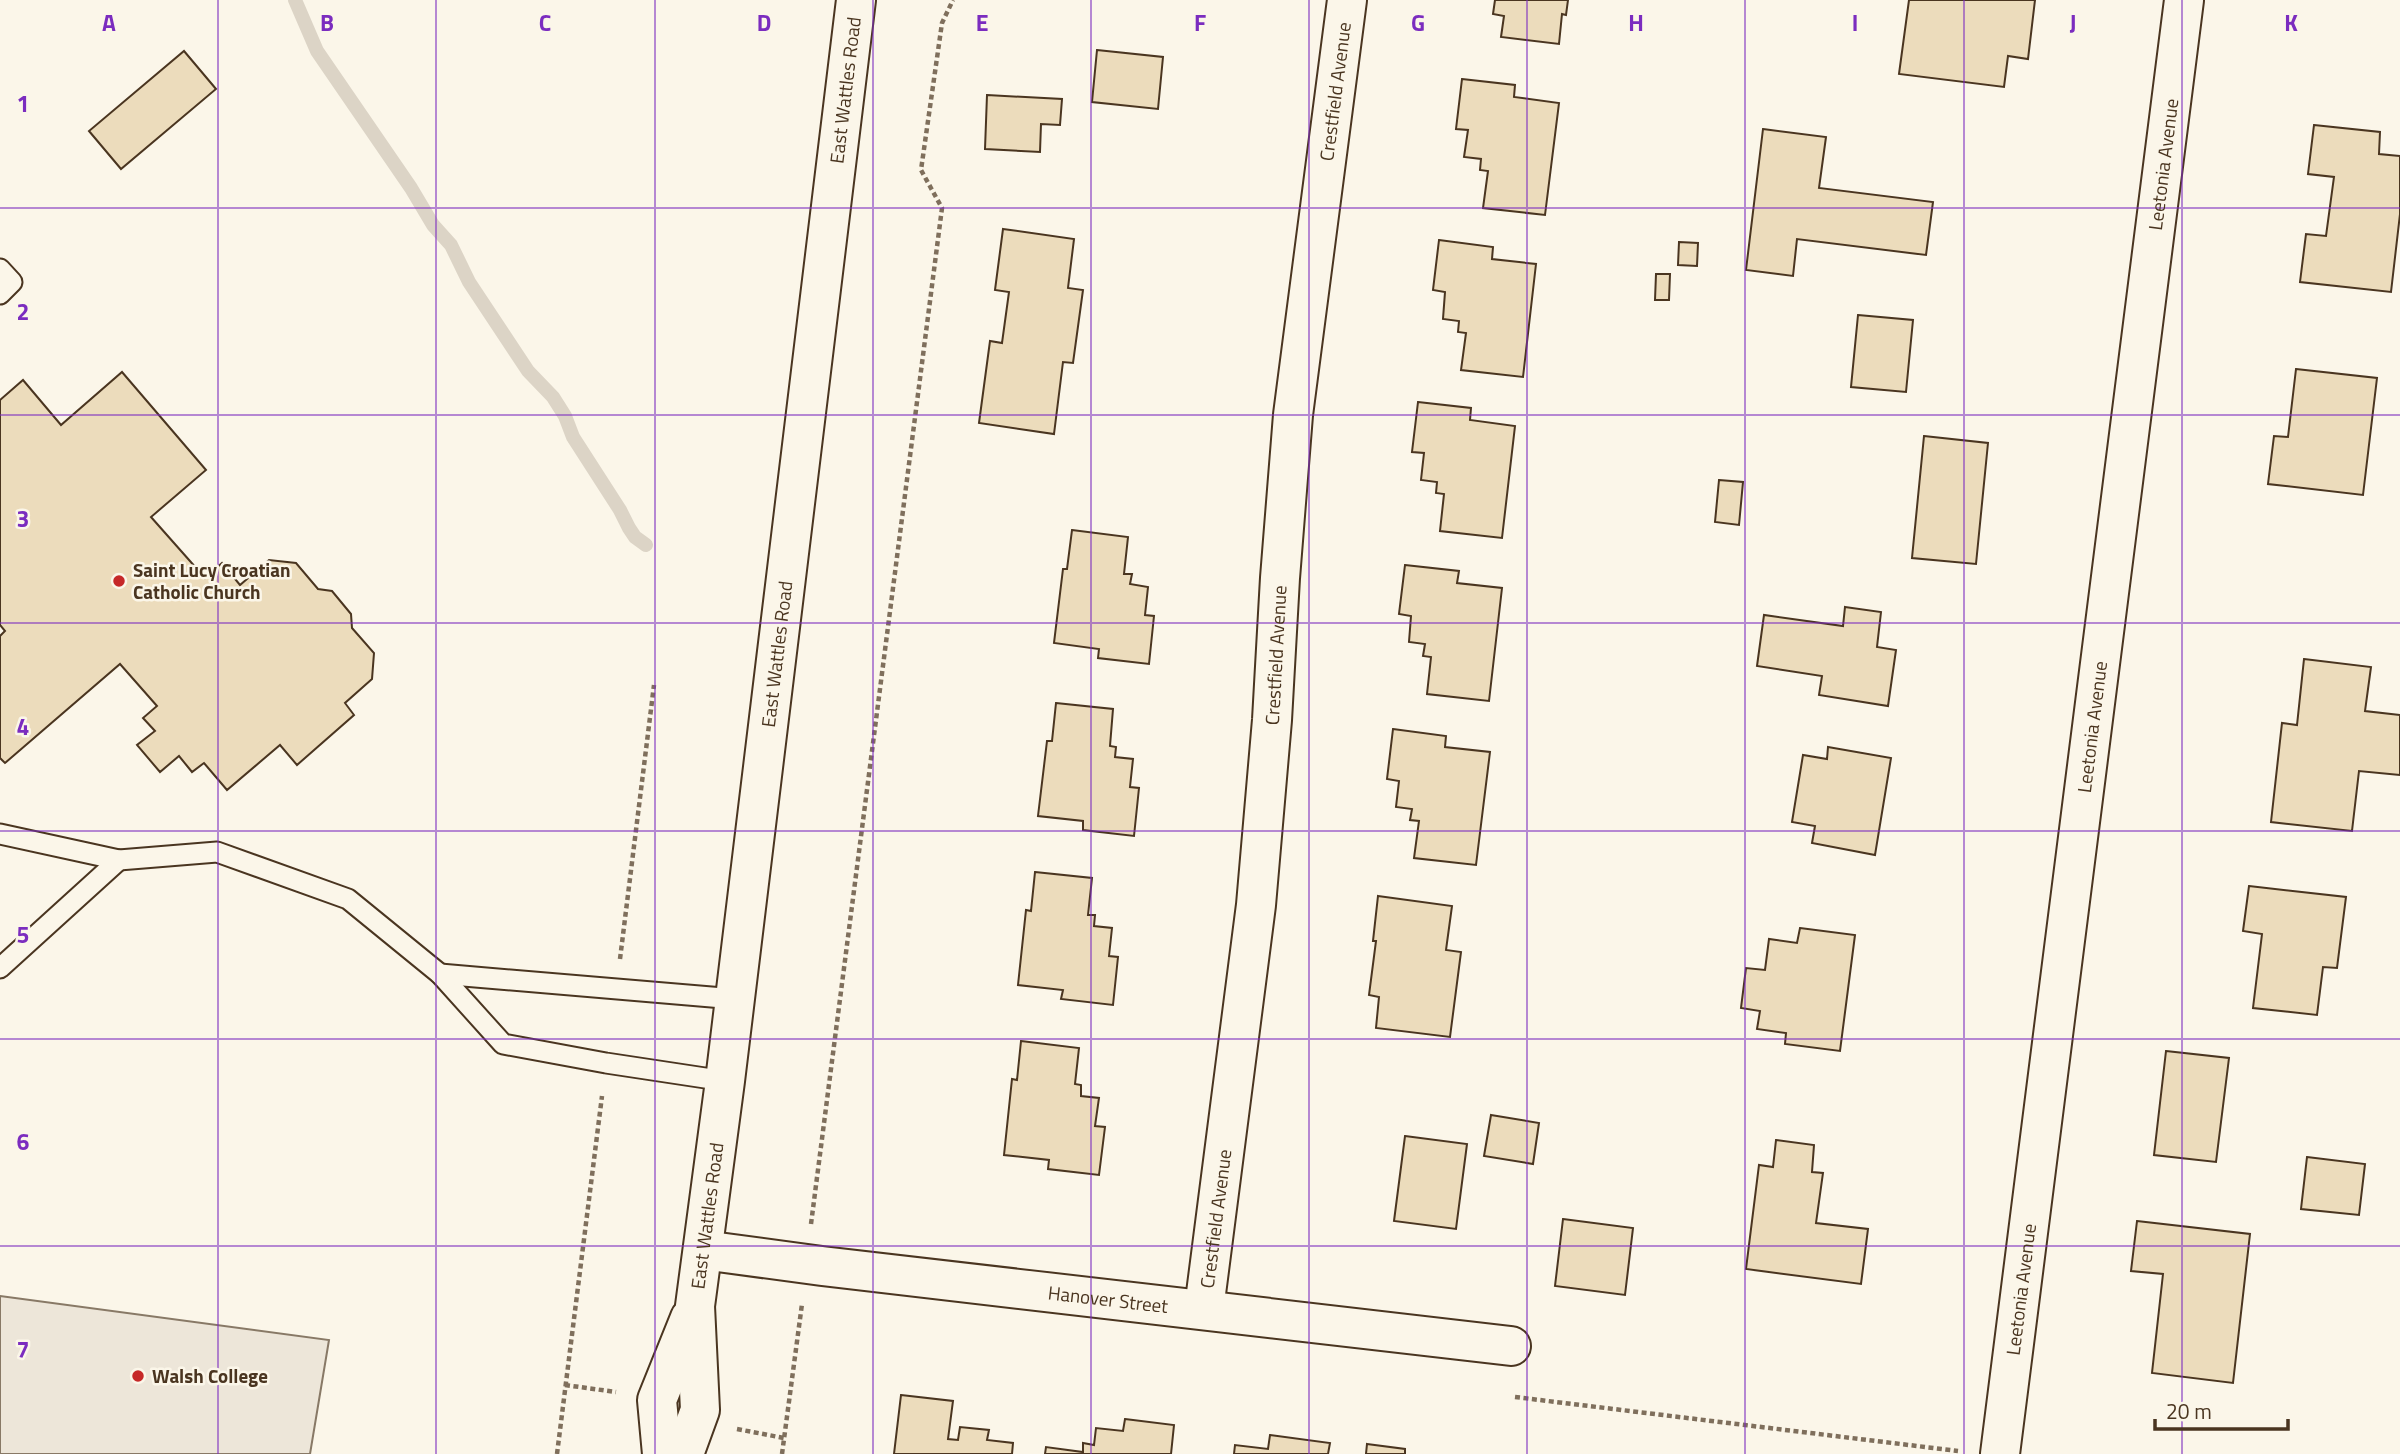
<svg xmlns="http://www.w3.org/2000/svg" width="2400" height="1454" font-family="'Titillium Web',sans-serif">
<rect width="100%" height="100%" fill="#fbf6e9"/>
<!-- green -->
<polygon fill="#ede6d9" stroke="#887966" stroke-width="2" points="0,1296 329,1340 310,1454 0,1454"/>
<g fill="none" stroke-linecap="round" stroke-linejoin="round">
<!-- stream -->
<polyline stroke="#dcd4c6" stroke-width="14" points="295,0 317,51 411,188 433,225 451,245 469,282 528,371 553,397 565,416 573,437 620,510 629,528 635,537 646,545"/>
</g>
<!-- building -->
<g fill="#ecdcbc" stroke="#4a3520" stroke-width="2">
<polygon points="1495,0 1568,0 1566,15 1562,14 1559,44 1501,37 1504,16 1493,14"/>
<polygon points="1909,0 2035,0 2028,59 2008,56 2004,87 1899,74"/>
<polygon points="1097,50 1163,57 1158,109 1092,102"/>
<polygon points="184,51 216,89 121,169 89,131"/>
<polygon points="1462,79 1515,85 1514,97 1559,103 1545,215 1483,208 1488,171 1480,170 1481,159 1464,157 1468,130 1456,129"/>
<polygon points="987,95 1062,99 1060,125 1041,124 1040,152 985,149"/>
<polygon points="2314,125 2380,132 2379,154 2400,156 2400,214 2391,292 2300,282 2306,234 2326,236 2334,177 2308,174"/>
<polygon points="1763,129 1826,137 1819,188 1933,202 1926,255 1797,239 1793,276 1746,270"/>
<polygon points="1003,229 1074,239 1068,288 1083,290 1073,363 1063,362 1054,434 979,423 990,341 1002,343 1009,292 995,290"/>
<polygon points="1439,240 1493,247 1492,259 1536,264 1523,377 1461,370 1466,333 1458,332 1459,321 1443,319 1445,292 1433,290"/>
<polygon points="1679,242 1698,243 1697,266 1678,265"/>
<polygon points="1656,274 1670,274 1669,300 1655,300"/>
<polygon points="1858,315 1913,320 1906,392 1851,387"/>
<polygon points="2296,369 2377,378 2363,495 2268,484 2274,436 2288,437"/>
<polygon points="122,372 206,470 151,517 205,578 222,563 240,585 269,560 296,563 318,589 332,591 351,614 352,628 374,653 372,679 345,703 354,715 297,765 280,745 227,790 204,763 192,772 179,756 160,772 137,745 155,731 143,718 157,706 120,664 5,763 0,758 0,636 5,631 0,625 0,400 23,380 61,425"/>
<polygon points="1418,402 1471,408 1470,420 1515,426 1502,538 1440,531 1444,494 1436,493 1437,482 1421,480 1424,453 1412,452"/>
<polygon points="1924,436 1988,443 1976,564 1912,558"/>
<polygon points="1719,480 1743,482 1739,525 1715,522"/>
<polygon points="1072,530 1128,537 1124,574 1132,574 1130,584 1148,587 1145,615 1154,616 1149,664 1098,658 1099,649 1054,643 1063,569 1067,569"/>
<polygon points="1405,565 1459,571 1457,583 1502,588 1489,701 1427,694 1431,657 1423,656 1425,644 1409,642 1411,616 1399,614"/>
<polygon points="1845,607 1881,612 1877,647 1896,650 1888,706 1819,695 1822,676 1757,666 1764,615 1843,626"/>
<polygon points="2304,659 2371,667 2365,711 2400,715 2400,775 2359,771 2352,831 2271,822 2282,723 2297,725"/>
<polygon points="1056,703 1113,709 1110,746 1116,747 1115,757 1133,759 1130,787 1139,788 1134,836 1083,830 1083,821 1038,816 1047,741 1052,741"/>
<polygon points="1393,729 1446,736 1445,747 1490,752 1476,865 1414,858 1419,821 1410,820 1412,809 1396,807 1399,781 1387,779"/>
<polygon points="1828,747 1891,758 1875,855 1812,843 1815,826 1792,822 1803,755 1827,759"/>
<polygon points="1035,872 1092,878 1088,915 1095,915 1094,926 1112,928 1109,956 1118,957 1113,1005 1061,999 1063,990 1018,985 1026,910 1031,911"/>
<polygon points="2249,886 2346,897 2337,968 2323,967 2317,1015 2253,1008 2262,934 2243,931"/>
<polygon points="1378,896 1452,906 1446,950 1461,952 1450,1037 1376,1028 1379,997 1369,995 1376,941 1373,941"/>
<polygon points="1800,928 1855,935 1840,1051 1785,1044 1786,1033 1757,1029 1760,1011 1741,1008 1746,968 1765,970 1769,939 1797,943"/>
<polygon points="1021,1041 1079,1048 1075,1084 1081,1085 1081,1096 1099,1098 1095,1126 1105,1127 1099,1175 1048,1169 1049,1160 1004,1155 1012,1079 1017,1080"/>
<polygon points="2166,1051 2229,1058 2216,1162 2154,1155"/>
<polygon points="1491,1115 1539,1123 1533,1164 1484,1156"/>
<polygon points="1405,1136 1467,1144 1456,1229 1394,1221"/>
<polygon points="1776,1140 1814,1145 1812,1172 1823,1173 1816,1223 1868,1229 1861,1284 1746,1269 1759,1165 1773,1167"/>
<polygon points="2307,1157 2365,1164 2359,1215 2301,1209"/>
<polygon points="1563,1219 1633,1228 1625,1295 1555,1286"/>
<polygon points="2137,1221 2250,1234 2233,1383 2152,1373 2163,1274 2131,1271"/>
<polygon points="901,1395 953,1401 948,1439 958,1440 960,1427 989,1430 987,1440 1013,1443 1012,1454 894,1454"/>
<polygon points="1125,1419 1174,1425 1171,1454 1045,1454 1046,1447 1083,1452 1083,1443 1094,1445 1096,1428 1123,1431"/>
<polygon points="1270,1435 1330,1443 1328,1454 1234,1454 1235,1445 1268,1449"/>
<polygon points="1367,1444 1405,1449 1405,1454 1366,1454"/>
</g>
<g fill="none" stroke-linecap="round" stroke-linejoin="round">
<!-- service casing -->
<g stroke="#4a3520" stroke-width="23">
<g id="service">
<polyline points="0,269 12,282 0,294"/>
<polyline points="0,834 119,860 217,852 348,899 440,974 503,1044 606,1063 725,1081"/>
<polyline points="0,968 119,860"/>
<polyline points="440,974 735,999"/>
</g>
</g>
<!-- minor casing -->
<g stroke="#4a3520" stroke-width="42">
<g id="minor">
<path id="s1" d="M703,1250L822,1266L1511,1346"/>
<path id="s2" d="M1204,1309L1256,905L1272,720L1280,578L1293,415L1347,0"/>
<path id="s3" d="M2000,1454L2184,0"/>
</g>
</g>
<!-- secondary casing -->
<g stroke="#4a3520" stroke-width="42">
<g id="secondary">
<polyline points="662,1454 657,1400 690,1318"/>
<path id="s4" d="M684,1454L700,1410L695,1306L725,1081L856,0"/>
</g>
</g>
<!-- path -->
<g stroke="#7f6f5c" stroke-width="4.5" stroke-dasharray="5 3.5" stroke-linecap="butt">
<polyline points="620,959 654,685"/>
<polyline points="811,1224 942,208 921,170 942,23 953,0"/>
<polyline points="565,1385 616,1392"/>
<polyline points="1515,1397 1958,1451"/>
<polyline points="737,1429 784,1438"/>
<polyline points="557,1454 602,1096"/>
<polyline points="782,1454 802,1304"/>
</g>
<!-- service -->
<use href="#service" stroke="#fbf6e9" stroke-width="19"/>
<!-- minor -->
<use href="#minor" stroke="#fbf6e9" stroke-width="38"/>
<!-- secondary -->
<use href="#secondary" stroke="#fbf6e9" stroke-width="38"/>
</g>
<!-- grid -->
<path fill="none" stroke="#7b2cbf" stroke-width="2" stroke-opacity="0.55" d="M218,0V1454M436,0V1454M655,0V1454M873,0V1454M1091,0V1454M1309,0V1454M1527,0V1454M1745,0V1454M1964,0V1454M2182,0V1454M0,208H2400M0,415H2400M0,623H2400M0,831H2400M0,1039H2400M0,1246H2400"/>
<!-- markers -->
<g fill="#c62828" stroke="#fbf6e9" stroke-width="2.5">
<circle cx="119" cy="581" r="7"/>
<circle cx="138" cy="1376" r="7"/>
</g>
<g text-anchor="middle" stroke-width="5" stroke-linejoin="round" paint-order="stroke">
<!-- street labels -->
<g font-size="19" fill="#4a3520" stroke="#fbf6e9">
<text dy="7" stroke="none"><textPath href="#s4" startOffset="1376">East Wattles Road</textPath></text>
<text dy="7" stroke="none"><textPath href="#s2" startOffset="1225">Crestfield Avenue</textPath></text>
<text dy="7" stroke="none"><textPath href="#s3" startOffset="1300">Leetonia Avenue</textPath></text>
<text dy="7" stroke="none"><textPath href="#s4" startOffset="808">East Wattles Road</textPath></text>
<text dy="7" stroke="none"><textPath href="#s2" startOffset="658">Crestfield Avenue</textPath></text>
<text dy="7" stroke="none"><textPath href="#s3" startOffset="733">Leetonia Avenue</textPath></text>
<text dy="7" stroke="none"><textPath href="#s4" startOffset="242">East Wattles Road</textPath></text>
<text dy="7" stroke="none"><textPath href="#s2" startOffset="91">Crestfield Avenue</textPath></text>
<text dy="7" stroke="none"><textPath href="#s3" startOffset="166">Leetonia Avenue</textPath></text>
<text dy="7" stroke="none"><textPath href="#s1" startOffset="408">Hanover Street</textPath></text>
</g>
<!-- poi labels -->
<g font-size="19" font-weight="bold" fill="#4a3520" stroke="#fbf6e9" text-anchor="start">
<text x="133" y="577">Saint Lucy Croatian<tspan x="133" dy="22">Catholic Church</tspan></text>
<text x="152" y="1383">Walsh College</text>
</g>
</g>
<g font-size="23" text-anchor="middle" font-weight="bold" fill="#7b2cbf" stroke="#fbf6e9" stroke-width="5" stroke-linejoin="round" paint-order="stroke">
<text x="109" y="31">A</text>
<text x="327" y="31">B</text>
<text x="545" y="31">C</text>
<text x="764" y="31">D</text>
<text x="982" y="31">E</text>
<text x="1200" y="31">F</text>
<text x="1418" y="31">G</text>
<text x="1636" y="31">H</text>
<text x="1855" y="31">I</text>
<text x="2073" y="31">J</text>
<text x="2291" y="31">K</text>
<text x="23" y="112">1</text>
<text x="23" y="320">2</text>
<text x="23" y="527">3</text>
<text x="23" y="735">4</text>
<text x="23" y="943">5</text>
<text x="23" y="1150">6</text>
<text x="23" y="1358">7</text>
</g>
<!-- scale -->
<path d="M2155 1419v10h133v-10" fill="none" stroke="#4a3520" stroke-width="3.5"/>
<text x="2166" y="1419" font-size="21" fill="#4a3520" stroke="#fbf6e9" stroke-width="5" paint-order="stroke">20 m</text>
</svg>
